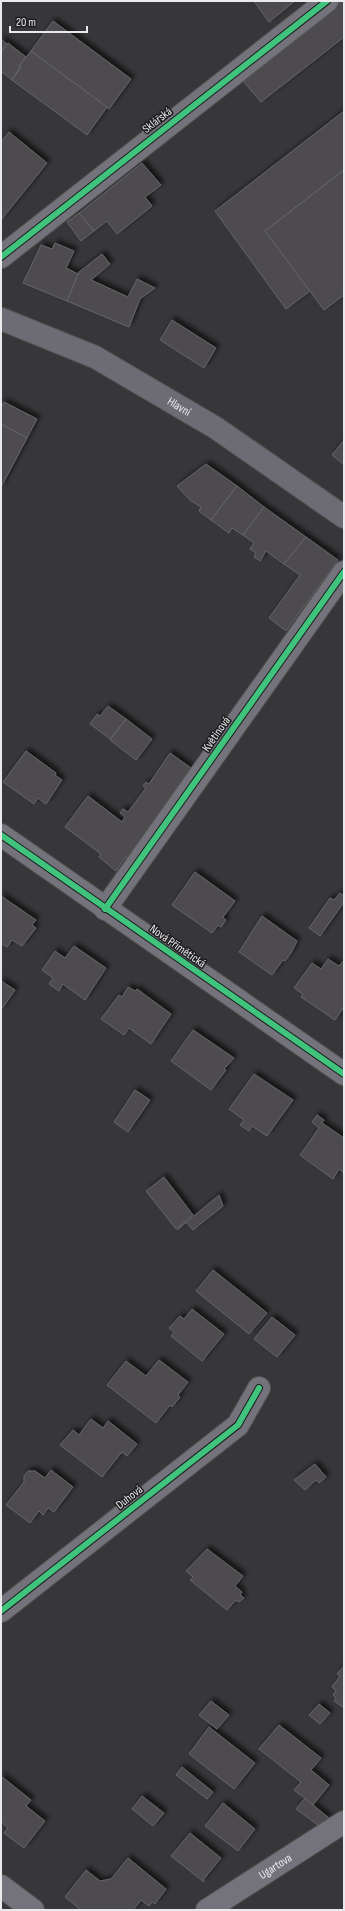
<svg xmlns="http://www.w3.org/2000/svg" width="345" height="1911" font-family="'Sofia Sans Condensed',sans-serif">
<defs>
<filter id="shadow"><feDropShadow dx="3.5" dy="-3.5" stdDeviation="2" flood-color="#0009"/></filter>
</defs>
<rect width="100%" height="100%" fill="#373639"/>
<!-- building -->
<g fill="#4d4c4e" stroke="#666568" filter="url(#shadow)">
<polygon points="254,1 295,1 269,22"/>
<polygon points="341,1 344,1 344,37 261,102 242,80"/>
<polygon points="53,21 131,79 109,109 31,51"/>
<polygon points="1,39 7,44 1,52"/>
<polygon points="8,43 26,57 12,80 1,71 1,52"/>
<polygon points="31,51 107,107 87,135 12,80 21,67 19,66"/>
<polygon points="344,111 344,170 265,231 310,291 286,309 215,211"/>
<polygon points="9,132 47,163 1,220 1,142"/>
<polygon points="142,163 161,185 145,197 152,206 117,234 107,221 94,231 79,213"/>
<polygon points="344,170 344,295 324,310 265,231"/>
<polygon points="79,213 94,231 81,241 67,222"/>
<polygon points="55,243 74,251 66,268 78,274 67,301 23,283 41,245 52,249"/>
<polygon points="102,254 110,264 91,280 128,297 137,279 155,288 140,299 129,327 67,301 79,272"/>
<polygon points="172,320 216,348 204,368 160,340"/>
<polygon points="4,402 37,419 27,438 1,424 1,407"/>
<polygon points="1,424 27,438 1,487"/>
<polygon points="344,440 344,462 343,464 332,455"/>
<polygon points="206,464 237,486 211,520 199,511 201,507 190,500 177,486"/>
<polygon points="237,486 264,507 243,535 232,528 229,533 211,520"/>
<polygon points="264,507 306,537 284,564 266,551 260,561 254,557 256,553 250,549 254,543 243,535"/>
<polygon points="306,537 338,560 286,631 269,618 300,575 284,564"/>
<polygon points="108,706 126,719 110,739 90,724 97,714 100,716"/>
<polygon points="126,719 152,739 136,760 110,740"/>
<polygon points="26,751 56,773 55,775 62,780 46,804 38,798 34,804 3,782"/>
<polygon points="170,753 191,768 127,859 126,857 116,871 99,857 101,854 65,827 88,796 122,822 125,817 120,813 123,809 128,812 146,788 143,786 146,782 149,784"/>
<polygon points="195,872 235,901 223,917 226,920 221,927 218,925 212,933 172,905"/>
<polygon points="340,893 344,896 344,902 320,936 309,928 330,898 334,900"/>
<polygon points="1,896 36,920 32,925 36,928 22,946 12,940 7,947 1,943"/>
<polygon points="262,916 297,941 291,953 285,961 283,960 272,975 239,952"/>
<polygon points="74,946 106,968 85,1000 63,984 59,991 49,984 53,978 42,970 55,951 65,958"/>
<polygon points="328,959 339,966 344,960 344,1007 335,1020 301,997 303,994 294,988 312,963 321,969"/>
<polygon points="1,981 15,990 1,1010"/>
<polygon points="128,987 135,991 137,989 171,1014 151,1044 129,1028 124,1035 101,1019 119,995 122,997"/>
<polygon points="193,1030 234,1058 224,1069 226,1070 211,1090 171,1061"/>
<polygon points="254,1074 293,1100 267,1136 252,1126 249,1131 240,1125 244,1120 229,1109"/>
<polygon points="135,1090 150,1100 128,1132 114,1122"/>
<polygon points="317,1115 324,1120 322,1123 344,1138 344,1173 339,1169 333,1179 300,1155 319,1128 312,1122"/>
<polygon points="164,1177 193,1215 176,1229 146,1191"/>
<polygon points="219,1195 223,1206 193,1230 186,1222 177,1230"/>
<polygon points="213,1270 267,1313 249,1334 196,1291"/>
<polygon points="192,1309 224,1334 202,1361 171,1336 174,1332 169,1328 180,1316 184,1319"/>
<polygon points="272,1317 295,1335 277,1357 254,1339"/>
<polygon points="159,1360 188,1382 178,1395 180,1397 172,1407 170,1405 156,1423 107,1385 126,1361 146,1376"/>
<polygon points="91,1419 103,1428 108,1421 137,1444 127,1456 122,1452 102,1477 60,1445 73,1430 79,1435"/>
<polygon points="315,1464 326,1477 319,1483 316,1480 305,1490 294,1480"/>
<polygon points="51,1470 73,1487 54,1512 48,1508 43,1515 39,1511 30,1523 6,1505 24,1482 24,1476 28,1471 35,1471 45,1478"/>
<polygon points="207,1549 243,1576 235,1586 242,1592 240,1595 244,1598 239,1602 236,1600 227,1610 190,1580 193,1577 186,1571"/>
<polygon points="344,1666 344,1708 334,1701 336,1698 333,1695 336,1691 332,1687 340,1676 337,1674"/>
<polygon points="211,1701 229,1715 217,1729 199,1715"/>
<polygon points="319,1704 330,1713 320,1724 309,1715"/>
<polygon points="279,1725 321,1758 311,1770 329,1785 313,1805 294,1790 301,1782 259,1749"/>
<polygon points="209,1727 255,1763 234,1789 189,1754"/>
<polygon points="182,1767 213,1792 207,1799 176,1775"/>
<polygon points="1,1776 31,1800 26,1806 45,1821 24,1848 4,1833 8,1828 1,1822"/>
<polygon points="142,1796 164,1813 153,1826 132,1809"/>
<polygon points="305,1798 313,1805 329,1818 318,1825 296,1809"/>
<polygon points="223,1803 255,1829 238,1851 205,1826"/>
<polygon points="190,1833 221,1858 203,1880 204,1882 171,1856"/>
<polygon points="128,1858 166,1889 155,1904 152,1902 149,1906 141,1900 133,1910 81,1910 65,1897 86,1870 100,1881 111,1879"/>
</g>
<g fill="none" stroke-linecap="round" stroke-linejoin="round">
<!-- street casing -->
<g stroke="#545355" stroke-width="24">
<g id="street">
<polyline points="1,257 327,1"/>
<polyline points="1,835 344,1074"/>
<polyline points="105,909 344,572"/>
<polyline points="1,1611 238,1425 259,1388"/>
<polyline points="1,1886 33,1910"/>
<path id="s1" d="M207,1910L344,1822"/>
</g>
</g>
<!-- secondary casing -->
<g stroke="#545355" stroke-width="24">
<g id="secondary">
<path id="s2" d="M1,319L95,357L216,428L344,517"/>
</g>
</g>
<!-- street -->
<use href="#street" stroke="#74727a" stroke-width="22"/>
<!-- secondary -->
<use href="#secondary" stroke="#6d6b74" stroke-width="22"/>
<!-- cycleway casing -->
<g stroke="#1d1d1f" stroke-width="8">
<g id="cycleway">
<polyline points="1,257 327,1"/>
<polyline points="1,835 344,1074"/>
<polyline points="105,909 344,572"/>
<polyline points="1,1611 238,1425 259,1388"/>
</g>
</g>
<!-- cycleway -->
<use href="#cycleway" stroke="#40c37c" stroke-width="6"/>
</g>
<g text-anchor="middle" stroke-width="3" stroke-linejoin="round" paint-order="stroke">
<!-- street labels -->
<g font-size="12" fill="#eae9ec" stroke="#1d1d1f">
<text transform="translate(157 120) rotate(-38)" y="4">Sklářská</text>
<text dy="4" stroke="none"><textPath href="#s2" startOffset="199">Hlavní</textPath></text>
<text transform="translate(216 734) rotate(-55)" y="4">Květinová</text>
<text transform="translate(178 946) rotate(35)" y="4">Nová Přímětická</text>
<text transform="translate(129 1497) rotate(-38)" y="4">Duhová</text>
<text dy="4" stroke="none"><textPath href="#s1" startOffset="81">Ugartova</textPath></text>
</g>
</g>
<!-- border -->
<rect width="345" height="1911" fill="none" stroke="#eae9ec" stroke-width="4"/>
<!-- scale -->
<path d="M10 26v6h77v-6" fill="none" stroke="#eae9ec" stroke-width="2"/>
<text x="16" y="26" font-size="12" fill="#eae9ec" stroke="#1d1d1f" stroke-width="3" paint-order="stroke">20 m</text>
</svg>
